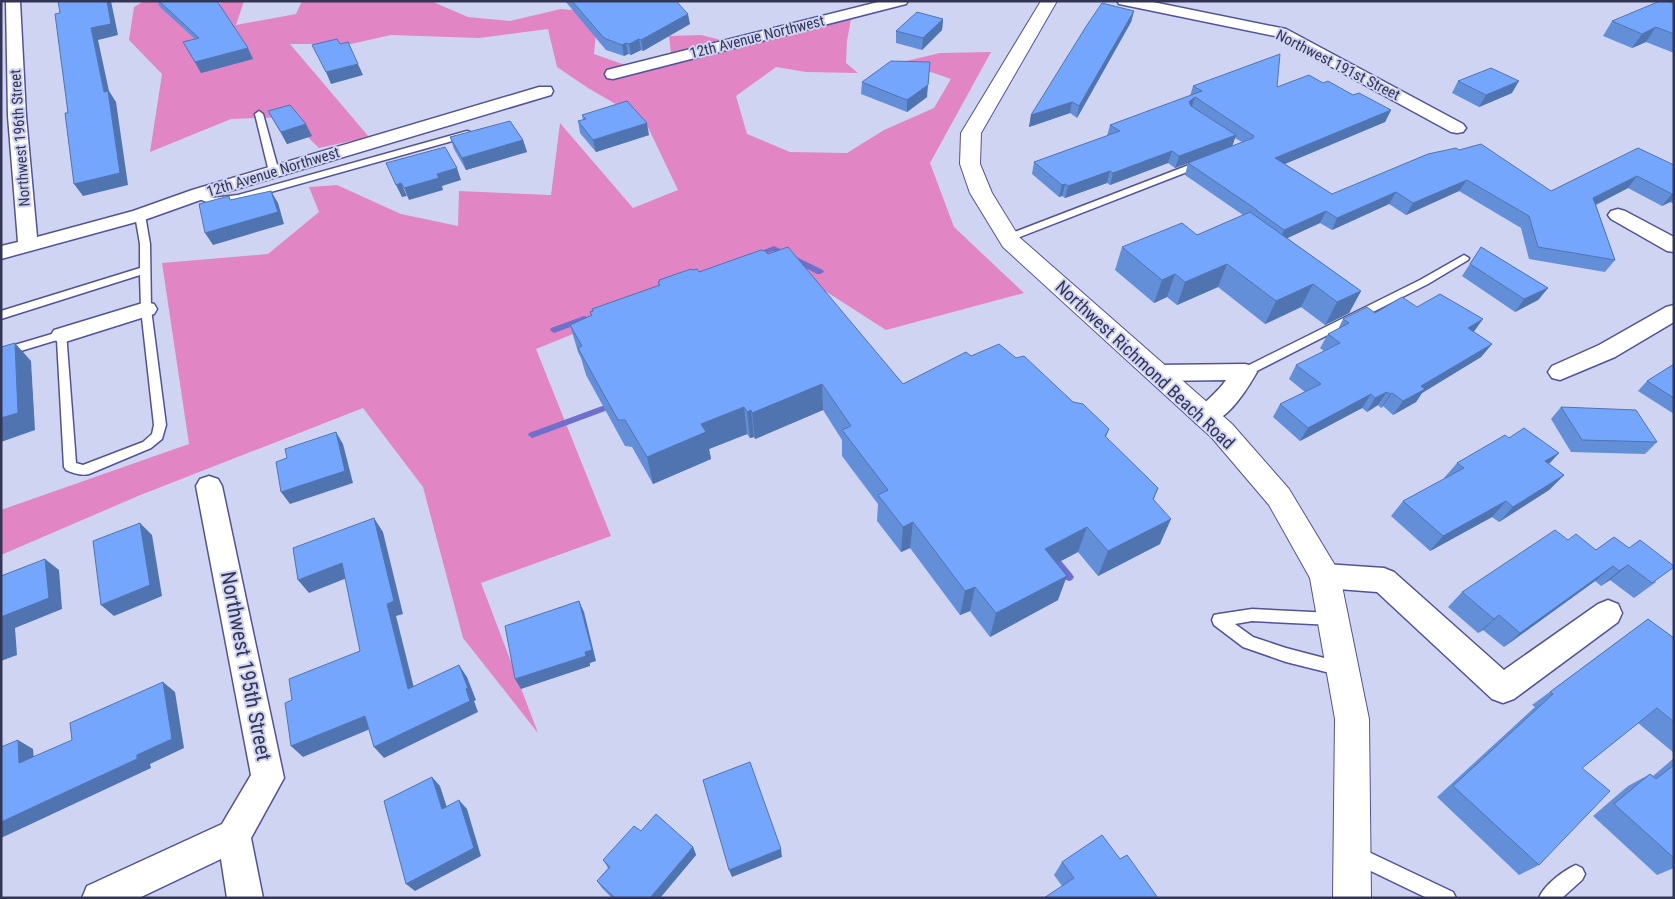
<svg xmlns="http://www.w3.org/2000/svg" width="1675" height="899" font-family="'Roboto Condensed',sans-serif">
<rect width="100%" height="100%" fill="#d0d4f3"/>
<!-- forest -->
<polygon fill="#e285c4" points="144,1 218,7 221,1 244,1 236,25 296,14 302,1 431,1 468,17 510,21 561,9 583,11 596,32 594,54 645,72 672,63 669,36 701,35 741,45 783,33 851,19 847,41 846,63 858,73 806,72 776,67 736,96 747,134 790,152 847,153 884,130 934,108 951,79 902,62 940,53 991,52 930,163 954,227 1024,293 886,330 769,255 536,349 611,536 481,583 538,733 463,638 423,487 363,408 138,496 1,555 1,510 189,444 162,263 268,254 319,212 309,187 337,185 401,214 458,226 459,191 551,195 560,123 633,208 678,190 645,121 588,88 557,67 548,29 479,38 391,35 351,44 290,44 369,137 319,148 287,117 231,119 150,152 162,74 129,40 134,7"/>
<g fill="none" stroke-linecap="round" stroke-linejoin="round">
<!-- stream -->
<g fill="#6e70cb" fill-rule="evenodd">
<polygon points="774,246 823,270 824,272 820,274 817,274 774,251 755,257 751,255"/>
<polygon points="584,316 587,317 588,319 587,321 554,333 550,330 551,328"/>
<polygon points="613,402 617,405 616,407 535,437 532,438 528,435 529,433"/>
<polygon points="1050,550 1053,551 1072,574 1074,577 1072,580 1069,581 1066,580 1047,557 1045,554 1047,551"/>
</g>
<!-- lane casing -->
<g stroke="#515398" stroke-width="3">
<g id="lane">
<polygon points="259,111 263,114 279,172 277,174 271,174 269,172 255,114"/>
<path d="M467,131L470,132V136L239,201C223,204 206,207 194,194L199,191L213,198L238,195Z"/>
<polygon points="1202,160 1207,163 1205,165 1012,240 1008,241 1003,238 1004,236"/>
<path d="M140,212L145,215L150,244L151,309L166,425L162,439L151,448L89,474C81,476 73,473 66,470L64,467L57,340L1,357V349L62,331L66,332L76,463L83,465L143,442L152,434L154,425L141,309L140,275L1,319V311L140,268V244L135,215Z"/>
<polygon points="1464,255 1469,258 1468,260 1428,284 1249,375 1245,376 1239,372 1241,369 1420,280"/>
<polygon points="1252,609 1333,613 1338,614 1340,619 1338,624 1333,625 1252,621 1235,624 1253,637 1286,648 1347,664 1349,669 1347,674 1342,676 1286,662 1243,647 1214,625 1212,620 1214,615 1219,614"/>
<polygon points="1356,846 1453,892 1456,898 1427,898 1350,861 1347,855 1350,849"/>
<path d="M1576,865L1582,868L1585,874L1582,880L1562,898H1539C1544,885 1564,870 1576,865Z"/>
</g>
</g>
<!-- street casing -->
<g stroke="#515398" stroke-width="3">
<g id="street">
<polygon points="6,1 20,1 26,116 37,237 133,211 192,190 539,87 551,87 553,91 551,95 206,198 147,219 1,259 1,246 18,242 8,116"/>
<polygon points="882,1 908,1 906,4 613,79 607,78 605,74 607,70"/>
<polygon points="1117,1 1148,1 1286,29 1463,124 1466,128 1463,132 1457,133 1451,132 1275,36 1124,5 1119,4"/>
<polygon points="1618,209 1625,211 1674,237 1674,252 1667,251 1611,219 1608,215 1611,211"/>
<polygon points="146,302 154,304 157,309 154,314 62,343 54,340 51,335 54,330"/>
<polygon points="1674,305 1674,322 1615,357 1560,380 1552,378 1548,372 1552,366 1599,345 1666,307"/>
<path d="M1245,364L1253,366L1257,372C1246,391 1222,431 1196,423L1193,417C1200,404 1217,394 1226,380L1157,381L1149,379L1145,373L1149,367L1157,365Z"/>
<polygon points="209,476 218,479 222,486 284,778 251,838 263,898 227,898 221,859 139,898 82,898 87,886 222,824 251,775 196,486 200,479"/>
<polygon points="1325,564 1384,568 1394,572 1504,670 1598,604 1608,600 1618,604 1622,613 1618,622 1514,699 1503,703 1492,699 1377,592 1325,588 1315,584 1311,576 1315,568"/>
</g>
</g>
<!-- secondary casing -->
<g stroke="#515398" stroke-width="2">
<polygon id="secondary" points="1041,1 1057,1 981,133 980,164 992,193 1019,237 1232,424 1289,489 1336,567 1340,576 1369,719 1371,898 1333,898 1335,719 1310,578 1269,505 1212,438 1003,247 970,193 960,164 961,133"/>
</g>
<!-- lane -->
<use href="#lane" fill="#fff" fill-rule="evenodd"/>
<!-- street -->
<use href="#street" fill="#fff" fill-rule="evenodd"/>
<!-- secondary -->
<use href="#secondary" fill="#fff" fill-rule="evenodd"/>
</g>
<!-- wall -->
<g fill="#638fd9" fill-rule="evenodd">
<polygon points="157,1 217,1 253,59 201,73 183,42 195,39 160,7"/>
<polygon points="565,1 676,1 690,24 643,51 641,50 631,55 628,54 624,56 606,50"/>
<polygon points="1674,4 1674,53 1646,42 1632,48 1603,36 1612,21"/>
<polygon points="1134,11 1131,22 1077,118 1070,113 1029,127 1031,115"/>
<polygon points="943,19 942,30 922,50 896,43 896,31"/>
<polygon points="1458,81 1512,93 1479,107 1452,93"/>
<polygon points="862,82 927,97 907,112 861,94"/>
<path d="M1323,83L1391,110L1385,122L1285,164L1332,194L1459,150L1551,191L1674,165V204L1670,202L1662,206L1628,188L1596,205L1615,260L1605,272L1529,259L1521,228L1459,191L1406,215L1389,204L1332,230L1320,223L1287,238L1361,291L1349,313L1325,325L1301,307L1265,324L1218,287L1177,305L1167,297L1154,303L1115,270L1122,247L1197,235L1243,215L1185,175L1188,163L1175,168L1168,163L1110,185L1107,183L1065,198L1062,196L1059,197L1032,174L1034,162L1107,136L1110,125L1190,96L1193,86L1277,87ZM1235,138L1242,142L1232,146Z"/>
<polygon points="268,111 312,136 287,144"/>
<polygon points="582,115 649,135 596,152 580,133 578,121 583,120"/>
<polygon points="450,137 523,140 527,152 466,170 454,149"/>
<polygon points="1481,247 1548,288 1538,300 1515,312 1462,276"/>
<polygon points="768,254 903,384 971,356 1016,358 1073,402 1109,429 1106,437 1158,488 1154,499 1160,544 1098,576 1078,552 1057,563 1058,600 990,637 970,611 960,615 910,548 901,552 877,521 878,504 842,456 842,440 823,410 755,439 754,437 750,438 747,434 709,449 711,459 653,484 632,447 625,446 586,375 581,358 578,352 570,325 591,316 590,312 592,311 592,309 658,286 658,282 660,282 659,280 693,270 699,272"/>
<polygon points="1417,307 1474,332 1492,344 1481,357 1422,393 1416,402 1393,415 1383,406 1381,408 1378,405 1367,412 1362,408 1300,441 1273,417 1280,404 1305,392 1289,379 1296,365 1324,351 1320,348 1328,334 1338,329 1343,319 1375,313"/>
<polygon points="1674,364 1674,414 1638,391 1647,381"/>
<polygon points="1561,407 1657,442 1645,454 1571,452 1551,419"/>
<polygon points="1509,438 1559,453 1549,464 1564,475 1549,490 1499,522 1492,517 1430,551 1391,516 1403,501 1445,479 1444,478 1457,463"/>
<polygon points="1614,537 1656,582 1634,598 1610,580 1601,586 1595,581 1504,647 1483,630 1478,633 1448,607 1462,592 1568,540 1596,550"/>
<polygon points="1648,619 1674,638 1674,753 1638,723 1582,768 1539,865 1519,875 1437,797 1535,707 1532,705"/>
<polygon points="1674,758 1674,868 1657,875 1593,816 1628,786 1650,774 1653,776"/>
<polygon points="641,831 693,847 696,855 660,898 612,898 602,888 597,881 608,868 603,860"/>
<polygon points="1062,862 1158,898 1062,886 1054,875"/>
</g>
<!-- shaded-wall -->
<g fill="#5074b0">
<polygon points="107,1 111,1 118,35 98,40 109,91 116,102 128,185 83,196 74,184 104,92 91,28"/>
<polygon points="1134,11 1131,22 1077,118 1079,106"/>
<polygon points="688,14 690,24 643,51 641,40"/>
<polygon points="943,19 942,30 922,50 923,38"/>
<polygon points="1656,27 1646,42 1632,48 1642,34"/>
<polygon points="639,39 641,50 631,55 629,44"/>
<polygon points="626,43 628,54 624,56 622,45"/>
<polygon points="248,48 253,59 201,73 195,62"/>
<polygon points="930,62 927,97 907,112 907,100"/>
<polygon points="358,64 363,75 331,84 326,72"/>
<polygon points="1519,81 1512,93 1479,107 1486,95"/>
<polygon points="1195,97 1191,109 1189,102"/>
<polygon points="1072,102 1070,113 1029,127 1031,115"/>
<polygon points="1391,110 1385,122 1270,170 1275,158"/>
<polygon points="647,123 649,135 596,152 593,140"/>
<polygon points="306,124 312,136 287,144 281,132"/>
<polygon points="1236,135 1232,147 1175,168 1179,156"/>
<polygon points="523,140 527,152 466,170 462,158"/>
<polygon points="1172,151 1168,163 1110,185 1113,173"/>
<polygon points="457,168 461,180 442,186 443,190 409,200 404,188 437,174"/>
<polygon points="1110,171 1107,183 1065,198 1068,186"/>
<polygon points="1637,176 1628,188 1585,210 1593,198"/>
<polygon points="1467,180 1459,191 1406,215 1413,203"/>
<polygon points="401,183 407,196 402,197 396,185"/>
<polygon points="1065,184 1062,196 1059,197 1062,185"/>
<polygon points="271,191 278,203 284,224 213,245 205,233"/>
<polygon points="1396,192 1389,204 1332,230 1337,218"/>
<polygon points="1674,193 1674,198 1670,202 1662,206 1672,194"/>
<polygon points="1326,211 1320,223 1279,242 1284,230"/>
<polygon points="1227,264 1218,287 1177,305 1185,282"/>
<polygon points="1175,274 1167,297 1154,303 1162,280"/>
<polygon points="1313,284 1301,307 1265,324 1276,301"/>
<polygon points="1548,288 1538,300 1515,312 1524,299"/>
<polygon points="1361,291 1349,313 1325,325 1337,302"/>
<polygon points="1483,319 1473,333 1468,328"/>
<polygon points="15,343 31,361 35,430 1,442 1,418"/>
<polygon points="1492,344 1481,357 1422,393 1416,402 1393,415 1403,401 1421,386"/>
<polygon points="822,384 823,410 755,439 752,413"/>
<polygon points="1387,392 1378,405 1367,412 1375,398"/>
<polygon points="1392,393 1383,406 1381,408 1390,394"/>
<polygon points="1371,394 1362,408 1300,441 1308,428"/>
<polygon points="744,407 747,434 709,449 711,459 653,484 647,457 701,424"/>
<polygon points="751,410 754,437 750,438 747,412"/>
<polygon points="336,432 343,444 353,483 290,504 281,492"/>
<polygon points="1559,453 1544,469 1545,461"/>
<polygon points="1564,475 1549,490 1499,522 1513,507"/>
<polygon points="1506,501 1492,517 1430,551 1443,536"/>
<polygon points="374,518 383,532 403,614 396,616 417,700 408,689 387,604"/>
<polygon points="1171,519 1160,544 1098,576 1108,551"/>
<polygon points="913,522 910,548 901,552 903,527"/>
<polygon points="140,523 152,535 162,596 114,616 101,605"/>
<polygon points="1087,527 1078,552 1038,573 1045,549"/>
<polygon points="45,559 59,570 62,609 15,628 17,655 1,661 1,617"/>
<polygon points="342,563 352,576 309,593 298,580"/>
<polygon points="1628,565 1610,580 1601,586 1619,571"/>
<polygon points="1613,566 1595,581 1504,647 1520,633"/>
<polygon points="1067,576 1058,600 990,637 996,613"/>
<polygon points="975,587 970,611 960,615 965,591"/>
<polygon points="579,601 584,612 596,661 590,663 590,666 521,689 515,679"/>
<polygon points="1499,615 1483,630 1478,633 1494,619"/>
<polygon points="459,665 467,677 476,700 474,701 478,712 384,758 374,747 466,689"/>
<polygon points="163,682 175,692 184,748 150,764 151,768 1,838 1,822 137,755"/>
<polygon points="365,716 375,727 303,757 291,746"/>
<polygon points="18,740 33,749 35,772 19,763"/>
<polygon points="432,777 440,786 450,817 442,809"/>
<polygon points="459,800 467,809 481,856 415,891 406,884"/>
<polygon points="693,847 696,855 660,898 650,898"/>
<polygon points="781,849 782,857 732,877 729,870"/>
</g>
<!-- building -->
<g fill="#73a6fc" stroke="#5074b0">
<polygon points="58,1 107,1 111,24 91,28 104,92 108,91 120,173 74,184 65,113 68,113 55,14 60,13"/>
<polygon points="159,1 217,1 248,48 195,62 183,42 199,38"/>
<polygon points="572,1 676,1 688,14 641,40 639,39 629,44 626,43 622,45 604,38"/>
<polygon points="1660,1 1667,1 1674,4 1674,34 1656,27 1642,34 1612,21"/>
<polygon points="1102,3 1134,11 1079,106 1072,102 1031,115 1087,25"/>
<polygon points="917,12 943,19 923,38 896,31"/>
<polygon points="337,39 340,44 348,42 358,64 326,72 312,45"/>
<polygon points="1280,54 1277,87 1309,75 1323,83 1328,81 1353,95 1359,93 1391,110 1275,158 1332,194 1428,154 1456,148 1459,150 1481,144 1551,191 1638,148 1674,165 1674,193 1672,194 1637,176 1593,198 1615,260 1538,247 1529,216 1467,180 1413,203 1396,192 1337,218 1326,211 1284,230 1256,210 1257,210 1188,163 1253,138 1254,136 1195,97 1189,102 1191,106 1236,135 1179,156 1172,151 1113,173 1110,171 1068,186 1065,184 1062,185 1034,162 1120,131 1110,125 1202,91 1193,86"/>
<polygon points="891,61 930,62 928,85 907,100 862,82"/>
<polygon points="1491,68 1519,81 1486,95 1458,81"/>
<polygon points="627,101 647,123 593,140 578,121 586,119 582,115"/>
<polygon points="290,105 306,124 281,132 268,111"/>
<polygon points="510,121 523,140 462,158 450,137"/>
<polygon points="445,147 457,168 437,174 439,178 404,188 401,183 396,185 386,163"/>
<polygon points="271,191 278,212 205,233 199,204 229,196 230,200"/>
<polygon points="1250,212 1361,291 1337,302 1313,284 1276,301 1227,264 1185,282 1175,274 1162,280 1122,247 1182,223 1197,235"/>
<polygon points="788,247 903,384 966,352 971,356 999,344 1016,358 1024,356 1073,402 1083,404 1109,429 1105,436 1158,488 1153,499 1171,519 1108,551 1087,527 1045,549 1067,576 996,613 975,587 965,591 913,522 903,527 878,495 888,490 842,430 851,426 822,384 752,413 751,410 747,412 744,407 701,424 706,432 647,457 625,420 618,420 578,348 582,346 570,325 592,315 590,312 593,311 592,309 660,285 658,282 660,281 659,280 691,269 693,270 697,269 699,272 761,250 765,251 768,254"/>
<polygon points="1481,247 1548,288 1524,299 1470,264"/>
<polygon points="1440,294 1483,319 1468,328 1492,344 1421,386 1425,389 1403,401 1392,393 1390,394 1387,392 1375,398 1371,394 1308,428 1280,404 1321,384 1296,365 1340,343 1328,334 1349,323 1343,319 1367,307 1375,313 1402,297 1417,307"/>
<polygon points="15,343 18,413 1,418 1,347"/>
<polygon points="1674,364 1674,398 1647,381"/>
<polygon points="1561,407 1636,410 1657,442 1582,440"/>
<polygon points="1524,428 1559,453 1545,461 1564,475 1513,507 1506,501 1443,536 1403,501 1464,468 1457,463 1505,435 1509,438"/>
<polygon points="336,432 345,471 281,492 276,462 287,458 285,449"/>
<polygon points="374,518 394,601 387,604 408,689 459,665 468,688 466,689 470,701 374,747 365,716 291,746 285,703 292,700 289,679 360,651 342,563 298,580 293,548"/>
<polygon points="140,523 150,585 101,605 93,541"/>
<polygon points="1555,530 1568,540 1576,534 1596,550 1614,537 1629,548 1640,540 1674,566 1674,567 1652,583 1628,565 1619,571 1613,566 1520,633 1499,615 1494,619 1462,592"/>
<polygon points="45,559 49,598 1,617 1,576"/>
<polygon points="579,601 592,650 585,652 586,656 515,679 505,626"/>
<polygon points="1648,619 1674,638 1674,722 1657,708 1582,768 1610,791 1539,865 1453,786 1553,694 1550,692"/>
<polygon points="163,682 172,739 137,755 137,759 1,822 1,747 18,740 19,763 72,740 70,723"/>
<polygon points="750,762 781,849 729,870 703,780"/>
<polygon points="1674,765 1674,858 1614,804 1650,774 1656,779"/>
<polygon points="432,777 442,809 459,800 474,848 406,884 384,801"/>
<polygon points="656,814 693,847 650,898 615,898 597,881 610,867 603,860 634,826 641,831"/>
<polygon points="1102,835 1120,859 1127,855 1158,898 1044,898 1074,878 1062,862"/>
</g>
<g text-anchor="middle" stroke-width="4" stroke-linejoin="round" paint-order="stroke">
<!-- far-street labels -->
<g font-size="15" fill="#333554" stroke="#d0d4f3">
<text transform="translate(757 37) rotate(-14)" y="5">12th Avenue Northwest</text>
<text transform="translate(1338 65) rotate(27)" y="5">Northwest 191st Street</text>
<text transform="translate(20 138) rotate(-94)" y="5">Northwest 196th Street</text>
<text transform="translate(273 172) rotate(-17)" y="5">12th Avenue Northwest</text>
</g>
<!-- street labels -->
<g font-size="18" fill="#333554" stroke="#d0d4f3">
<text transform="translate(1145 365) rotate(43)" y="6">Northwest Richmond Beach Road</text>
</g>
<!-- near-street labels -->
<g font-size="21" fill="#333554" stroke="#d0d4f3">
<text transform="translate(246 666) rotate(79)" y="7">Northwest 195th Street</text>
</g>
</g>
<!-- border -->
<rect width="1675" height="899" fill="none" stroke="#333554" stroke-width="5"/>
</svg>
